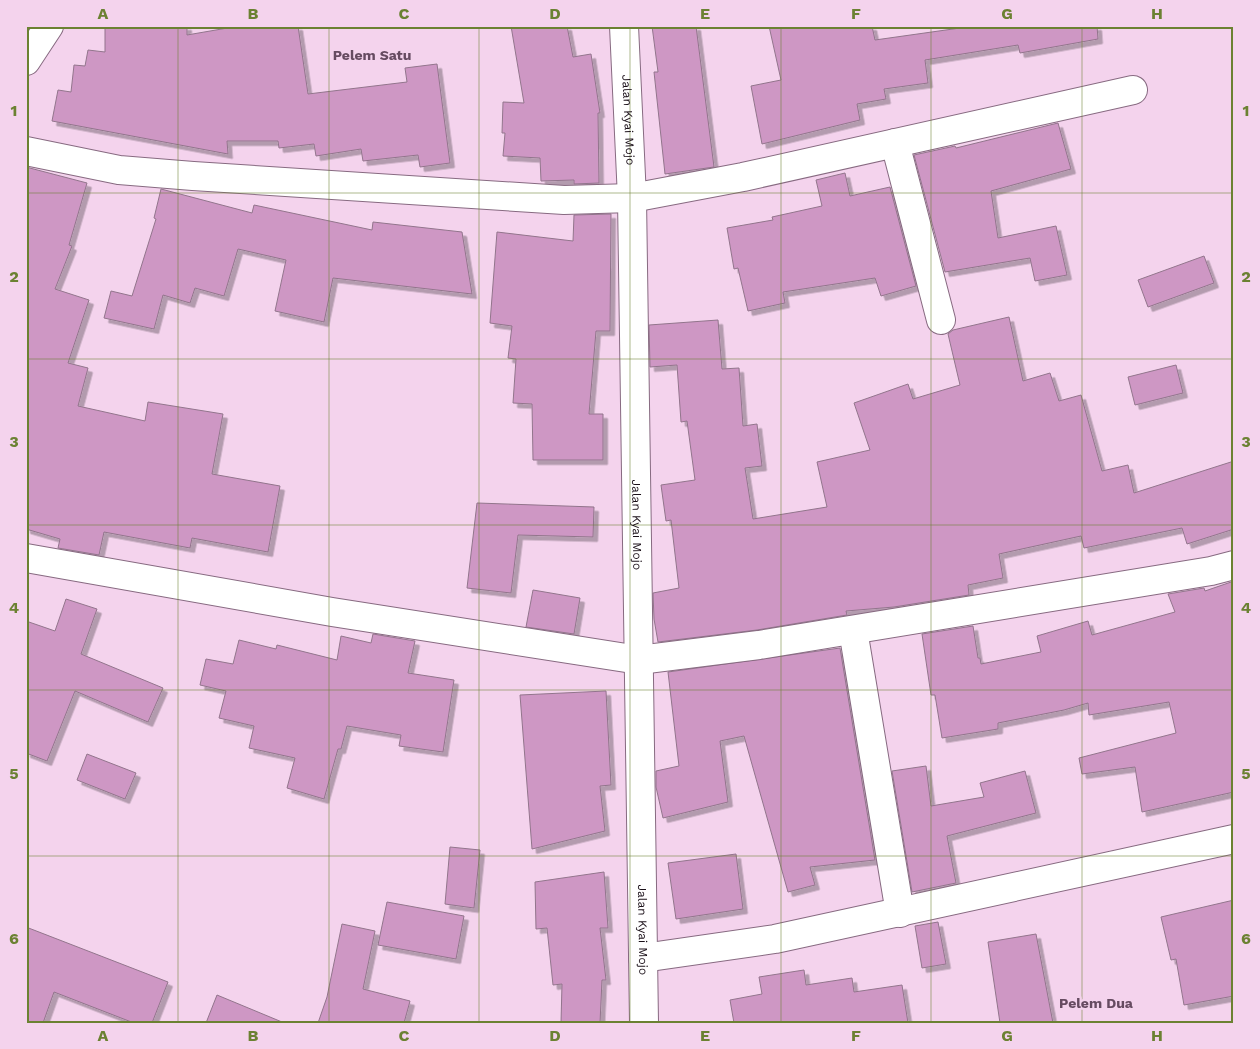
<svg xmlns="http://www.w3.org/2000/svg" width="1260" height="1049" font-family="'Work Sans',sans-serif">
<defs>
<filter id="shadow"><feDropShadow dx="4.5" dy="4.5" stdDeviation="0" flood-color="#0004"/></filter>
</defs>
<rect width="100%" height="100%" fill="#f4d3ed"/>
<!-- building -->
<g fill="#ce97c4" stroke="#92758c" filter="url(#shadow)">
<polygon points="105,26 187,26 187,35 239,26 298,26 308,94 407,82 405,68 437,64 450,163 420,167 418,155 363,161 361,149 316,156 314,144 279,148 278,141 227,141 228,154 52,121 58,90 71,92 74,65 85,66 88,50 105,52"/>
<polygon points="511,26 567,26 573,57 591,54 600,113 598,113 599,183 574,184 574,180 541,181 540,158 503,156 505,133 502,133 503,102 524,103"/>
<polygon points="652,26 696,26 714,167 665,174 654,72 658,72"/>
<polygon points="769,26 872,26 875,40 960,28 959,26 1097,26 1098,39 1020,53 1018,45 925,60 928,83 884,89 886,99 857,104 860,120 762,144 751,86 781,80"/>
<polygon points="1058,123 1071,169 991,191 998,238 1056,226 1067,275 1035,281 1030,258 945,272 914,155 955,146 956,148"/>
<polygon points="26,167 87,183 69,245 72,246 55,289 89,300 68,363 88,368 78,406 145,421 148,402 223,414 212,474 280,486 268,552 192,538 190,548 104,532 99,555 58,548 60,539 26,529"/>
<polygon points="845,173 850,196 890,187 916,286 881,296 875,278 783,292 785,303 748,311 738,268 734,269 727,228 773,220 772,217 822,206 816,180"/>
<polygon points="161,189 252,213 254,205 372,230 373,222 462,232 472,294 333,278 324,322 275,311 286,260 238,249 224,296 195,288 190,303 163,295 154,329 104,318 111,291 132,296 156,219 154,218"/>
<polygon points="611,214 610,331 596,331 589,414 603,414 603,460 533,460 532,404 513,403 516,359 508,358 512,326 490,323 497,232 573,241 574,215"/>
<polygon points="1204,256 1214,283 1148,307 1138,280"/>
<polygon points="1009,317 1023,381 1050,373 1059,401 1081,395 1102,471 1128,465 1134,493 1234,461 1234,529 1187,544 1182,528 1084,548 1081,536 999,554 1003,578 968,585 969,595 894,607 846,611 847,615 757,630 658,642 654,619 653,593 679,588 671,520 666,521 661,485 695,480 687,421 681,422 677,365 650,367 649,325 718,320 722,369 739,368 743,426 757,424 762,466 745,468 753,519 827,507 817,462 870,450 854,403 908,384 913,399 960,385 948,334 953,330"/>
<polygon points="1176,365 1183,393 1135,405 1128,377"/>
<polygon points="477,503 594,507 593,537 518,535 511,593 467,588"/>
<polygon points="1234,581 1234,792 1142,812 1135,767 1082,774 1079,758 1176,733 1169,702 1089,715 1088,703 1064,710 998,723 998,729 942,738 935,695 931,695 922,634 973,626 978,658 980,658 981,664 1041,652 1037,636 1088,621 1092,635 1175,612 1168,594 1204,588 1205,591"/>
<polygon points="533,590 580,598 574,634 526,627"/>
<polygon points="66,599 97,609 81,654 163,688 148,722 75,691 47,761 26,753 26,621 55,631"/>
<polygon points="373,634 415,641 408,673 454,680 443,752 399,746 401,735 347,726 341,749 338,749 324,799 287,788 295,758 249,748 254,726 219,718 226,691 200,685 206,659 233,664 239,640 276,649 277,645 337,660 341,636 371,643"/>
<polygon points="840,648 875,860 810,867 815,885 788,892 744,736 720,741 728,802 663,818 656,787 656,771 679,766 668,672"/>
<polygon points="606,691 611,785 600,786 605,831 532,849 520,695"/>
<polygon points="87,754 136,773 125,799 77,780"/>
<polygon points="926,766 931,806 984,797 980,783 1025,771 1036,813 947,836 956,883 912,892 892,771"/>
<polygon points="450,847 480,850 474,908 445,904"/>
<polygon points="736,854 743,909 676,919 668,863"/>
<polygon points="604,872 608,928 600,928 606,980 602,980 600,1023 561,1023 562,984 553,985 547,928 536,929 535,882"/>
<polygon points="1234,900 1234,996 1184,1005 1176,959 1171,960 1161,917"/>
<polygon points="387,902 464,916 456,959 378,945"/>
<polygon points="938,922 946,964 922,968 915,926"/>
<polygon points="342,924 375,931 363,989 410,1001 404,1023 318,1023 327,997"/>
<polygon points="26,927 168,982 152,1023 134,1023 54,992 43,1023 26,1023"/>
<polygon points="1036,934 1053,1023 1000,1023 988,942"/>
<polygon points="804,970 806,985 852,978 854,992 902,985 908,1023 734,1023 730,1000 762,994 759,977"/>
<polygon points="217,995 282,1022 282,1023 206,1023"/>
</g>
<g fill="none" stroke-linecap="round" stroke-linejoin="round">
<!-- minor casing -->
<g stroke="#876a81" stroke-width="30">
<g id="minor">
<path id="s1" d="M624,26L632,198L644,1023"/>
<polyline points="26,61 49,26"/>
<polyline points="895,143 941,320"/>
<polyline points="26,151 119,170 193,176 564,200 632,198 743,177 1133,90"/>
<polyline points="26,558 332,612 639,660 759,645 1211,571 1234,565"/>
<polyline points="853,630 900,913"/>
<polyline points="643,958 775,939 1234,839"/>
</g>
</g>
<!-- minor -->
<use href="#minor" stroke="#fff" stroke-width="28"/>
</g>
<!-- grid -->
<path fill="none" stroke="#6b8132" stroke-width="1" stroke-opacity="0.55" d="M178,26V1023M329,26V1023M479,26V1023M630,26V1023M781,26V1023M931,26V1023M1082,26V1023M26,193H1234M26,359H1234M26,525H1234M26,690H1234M26,856H1234"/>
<g text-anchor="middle" stroke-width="4.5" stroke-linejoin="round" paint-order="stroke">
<!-- street labels -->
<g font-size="12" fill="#190e17" stroke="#f4d3ed">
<text dy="4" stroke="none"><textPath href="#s1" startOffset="94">Jalan Kyai Mojo</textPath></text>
<text dy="4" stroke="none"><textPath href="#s1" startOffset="499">Jalan Kyai Mojo</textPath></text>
<text dy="4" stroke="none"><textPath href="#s1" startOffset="904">Jalan Kyai Mojo</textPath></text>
</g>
<!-- neighbourhood labels -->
<g font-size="14" font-weight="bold" fill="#664b61" stroke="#f4d3ed">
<text x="372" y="60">Pelem Satu</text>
<text x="1096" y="1008">Pelem Dua</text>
</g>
</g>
<!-- border -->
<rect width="1260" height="1049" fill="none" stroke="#f4d3ed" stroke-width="55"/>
<rect x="28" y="28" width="1204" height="994" fill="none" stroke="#6b8132" stroke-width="2"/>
<g font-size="16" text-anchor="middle" font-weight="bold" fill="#6b8132">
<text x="103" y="19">A</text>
<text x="253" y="19">B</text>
<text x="404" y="19">C</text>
<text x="555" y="19">D</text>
<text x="705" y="19">E</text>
<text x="856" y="19">F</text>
<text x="1007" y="19">G</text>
<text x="1157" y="19">H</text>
<text x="14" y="116">1</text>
<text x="1246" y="116">1</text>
<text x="14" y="282">2</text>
<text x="1246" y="282">2</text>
<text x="14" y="447">3</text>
<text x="1246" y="447">3</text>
<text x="14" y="613">4</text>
<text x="1246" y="613">4</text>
<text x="14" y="779">5</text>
<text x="1246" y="779">5</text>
<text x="14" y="944">6</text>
<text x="1246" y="944">6</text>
<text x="103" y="1041">A</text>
<text x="253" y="1041">B</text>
<text x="404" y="1041">C</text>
<text x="555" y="1041">D</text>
<text x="705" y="1041">E</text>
<text x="856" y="1041">F</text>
<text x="1007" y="1041">G</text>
<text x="1157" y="1041">H</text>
</g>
</svg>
